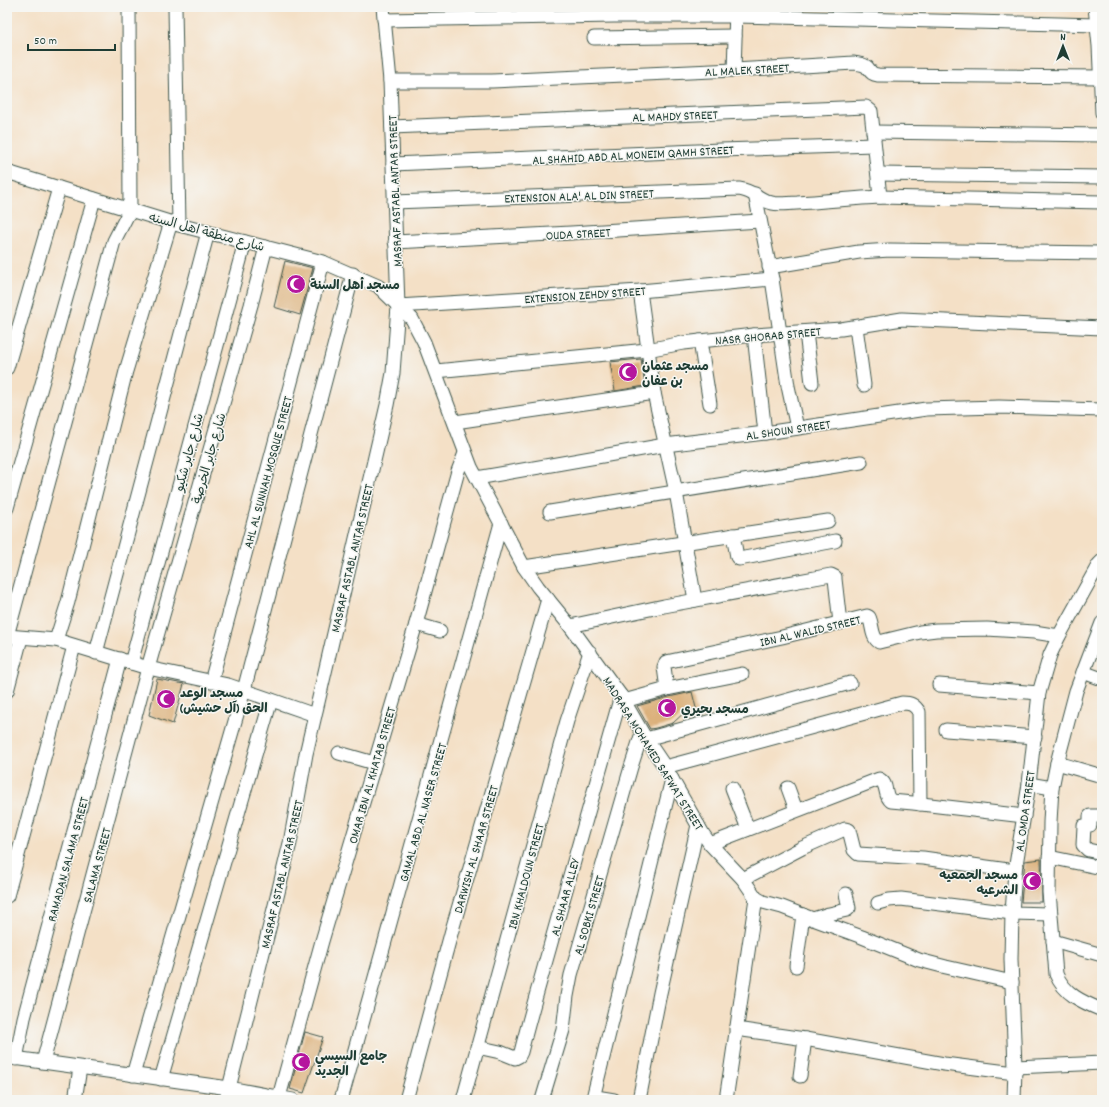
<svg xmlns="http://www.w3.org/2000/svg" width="1109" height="1107" font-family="Dekko,'Playpen Sans Arabic',sans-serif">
<rect width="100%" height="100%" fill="#f6f6f2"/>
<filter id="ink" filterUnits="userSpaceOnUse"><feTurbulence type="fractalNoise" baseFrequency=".025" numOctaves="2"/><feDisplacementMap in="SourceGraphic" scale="8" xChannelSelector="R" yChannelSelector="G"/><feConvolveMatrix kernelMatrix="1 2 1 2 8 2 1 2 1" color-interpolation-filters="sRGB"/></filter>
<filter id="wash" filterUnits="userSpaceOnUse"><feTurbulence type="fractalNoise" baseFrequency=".012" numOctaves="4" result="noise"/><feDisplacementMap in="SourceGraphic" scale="16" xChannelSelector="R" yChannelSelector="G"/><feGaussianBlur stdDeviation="0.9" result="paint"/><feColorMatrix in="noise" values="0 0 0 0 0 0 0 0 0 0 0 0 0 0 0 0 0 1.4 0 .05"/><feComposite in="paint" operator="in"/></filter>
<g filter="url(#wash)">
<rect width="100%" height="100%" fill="#f4e0c6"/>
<g id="blocks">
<!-- building -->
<g fill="#dcb17c">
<polygon points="285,261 313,268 300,315 274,307"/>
<polygon points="641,359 645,386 615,391 610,362"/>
<polygon points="157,679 184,684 173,724 149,715"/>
<polygon points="692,692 698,716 692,718 687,710 673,723 656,728 650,729 637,706 669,697"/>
<polygon points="1041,859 1042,902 1021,902 1025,861"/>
<polygon points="305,1032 323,1037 304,1093 290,1089"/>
</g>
</g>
</g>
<g filter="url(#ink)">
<use href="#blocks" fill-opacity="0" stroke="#3f554a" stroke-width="1"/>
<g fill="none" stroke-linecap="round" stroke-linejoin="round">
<!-- minor casing -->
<g stroke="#3f554a" stroke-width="15">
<g id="minor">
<polyline points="175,7 179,225"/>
<polyline points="1095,7 1099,46 1102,113"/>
<polyline points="384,20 614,16 736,16 1097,25"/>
<polyline points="594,38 735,36"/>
<polyline points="734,70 736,9"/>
<path d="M390,81H492L734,70L854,63C859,64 864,64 867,67C871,72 871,74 878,75L1102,77"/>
<polyline points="392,127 866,107 871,111 880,197"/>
<polyline points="873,132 1102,135"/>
<polyline points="393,164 721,150 874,145"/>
<polyline points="7,172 179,225 323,262 378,286 412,319 424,342 471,467 524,567 538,587 570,626 621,696 646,739 665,767 703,834 710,844 743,879 756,898 763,902 782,907 813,919 862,937 919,960 946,967 1012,982"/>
<polyline points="878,174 1102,177"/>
<polyline points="755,194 772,279 788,386 797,428"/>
<path d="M394,202L739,189C754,191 759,200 772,203C779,205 789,203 797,203C824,202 852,198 880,197L1102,202"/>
<polyline points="395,242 571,233 760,221"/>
<polyline points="769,267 859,252 890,250 1102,253"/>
<polyline points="640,291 654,393 676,492 695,600"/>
<polyline points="398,306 640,291 772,279"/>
<polyline points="856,327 864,385"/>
<polyline points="806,332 812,383"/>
<polyline points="754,335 765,433"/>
<polyline points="700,341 710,404"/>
<polyline points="7,368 59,188"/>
<polyline points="436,371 647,350 683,343 754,335 841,329 902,319 1102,328"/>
<polyline points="455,422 654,393"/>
<polyline points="477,478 665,445 765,433 926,409 999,407 1102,410"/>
<polyline points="7,508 94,199"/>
<polyline points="550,512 861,462"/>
<polyline points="733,535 737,557 739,559 835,541"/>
<polyline points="524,567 828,521"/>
<path d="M1102,623L1076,691L1057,763L1052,788L1050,822L1049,892L1056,974C1064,994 1082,1002 1102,1010"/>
<polyline points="416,624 440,631"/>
<polyline points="570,626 664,606 831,575 835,577 835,579 840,623"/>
<polyline points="7,636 114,241 130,210 129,7"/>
<polyline points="7,636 56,640 148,668 228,685 315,715"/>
<polyline points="56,640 68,602 126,371 171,222"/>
<polyline points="96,653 208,232"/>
<polyline points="131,663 245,242"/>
<polyline points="1083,672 1102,679"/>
<polyline points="211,682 323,262"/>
<polyline points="939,685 1039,693"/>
<path d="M667,689L664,667L666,662L782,637L867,616L869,617C873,625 871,637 879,642L920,632L936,630L987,629L1034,632L1059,636"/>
<polyline points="7,691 21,638"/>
<polyline points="624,701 667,689 742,674"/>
<polyline points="946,730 1035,737"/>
<polyline points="646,739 850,683"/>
<polyline points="339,753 374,763"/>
<polyline points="1057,763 1102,776"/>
<path d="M665,767L902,703C910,703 914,704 919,712L920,804"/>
<polyline points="1029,784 1052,788"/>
<polyline points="732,788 748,829"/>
<polyline points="788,788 796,810"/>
<polyline points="1102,816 1090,816 1090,825 1084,826 1083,845 1088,850 1102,853"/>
<path d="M710,844L879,779C889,784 883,795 891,801L913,803L1024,816"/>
<polyline points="1049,857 1102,868"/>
<polyline points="743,879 802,848 845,829 849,830 854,850 858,854 923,858 1015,871"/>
<polyline points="7,896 74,646"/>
<polyline points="878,903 889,900 901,899 1012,913 1050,914"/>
<polyline points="813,919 829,914 847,910 849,908 846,894"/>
<polyline points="1053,941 1102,955"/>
<polyline points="796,966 803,915"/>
<polyline points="736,1029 805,1039 944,1064 1015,1073"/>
<path d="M477,1047L500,1052L515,1058L519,1056L521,1052C531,1012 543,972 554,932C576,854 598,775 621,696"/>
<polyline points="7,1057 229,1088 293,1100"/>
<polyline points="16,1059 24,1018 120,659"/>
<polyline points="43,1062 148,668 251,305 266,247"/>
<polyline points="1015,1067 1102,1063"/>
<polyline points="133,1075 244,690 353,274"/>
<polyline points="800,1076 805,1039"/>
<polyline points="161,1079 271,700"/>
<polyline points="279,1097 322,941 416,624 458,471 465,453"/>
<polyline points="75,1100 80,1068"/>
<polyline points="226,1100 275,905 290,843 306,754 387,405 393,373 398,306 390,81 383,7"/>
<polyline points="341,1100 501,523"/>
<polyline points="406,1100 452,930 548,599"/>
<polyline points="463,1100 567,721 590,652"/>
<polyline points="542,1100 563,1030 567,996 571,975 631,767 642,733"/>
<polyline points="614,1100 596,1097 594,1094 672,779"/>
<polyline points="639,1100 660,993 698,825"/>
<polyline points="726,1100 756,898"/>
<polyline points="1014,1100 1015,1067 1011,959 1012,913 1015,871 1029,784 1039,693 1050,655 1059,636 1099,564 1102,561"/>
</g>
</g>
<!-- minor -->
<use href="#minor" stroke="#fff" stroke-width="13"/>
</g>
</g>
<!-- icons -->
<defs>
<g id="mosque-disc" transform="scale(1)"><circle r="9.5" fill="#b5179e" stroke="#f6f6f2"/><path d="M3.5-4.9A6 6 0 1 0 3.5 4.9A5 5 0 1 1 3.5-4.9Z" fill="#fff"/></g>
</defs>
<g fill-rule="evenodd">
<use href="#mosque-disc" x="296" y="284"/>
<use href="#mosque-disc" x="628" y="372"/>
<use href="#mosque-disc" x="166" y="699"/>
<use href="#mosque-disc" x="667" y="708"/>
<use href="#mosque-disc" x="1032" y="881"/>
<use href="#mosque-disc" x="301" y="1062"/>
</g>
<g text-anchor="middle" stroke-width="3" stroke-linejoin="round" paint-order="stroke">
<!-- street labels -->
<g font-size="13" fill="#1f3d34" stroke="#f6f6f2">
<text transform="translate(747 69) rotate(-3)" y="5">AL MALEK STREET</text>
<text transform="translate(675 115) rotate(-2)" y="5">AL MAHDY STREET</text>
<text transform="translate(633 154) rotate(-3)" y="5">AL SHAHID ABD AL MONEIM QAMH STREET</text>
<text transform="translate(394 191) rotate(-92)" y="5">MASRAF ASTABL ANTAR STREET</text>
<text transform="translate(579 195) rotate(-2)" y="5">EXTENSION ALA' AL DIN STREET</text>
<text transform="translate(207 231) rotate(15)" y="5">شارع منطقة اهل السنه</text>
<text transform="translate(578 233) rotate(-3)" y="5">OUDA STREET</text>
<text transform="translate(585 294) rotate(-4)" y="5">EXTENSION ZEHDY STREET</text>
<text transform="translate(768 335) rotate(-5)" y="5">NASR GHORAB STREET</text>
<text transform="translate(788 429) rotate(-8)" y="5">AL SHOUN STREET</text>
<text transform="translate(188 452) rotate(-75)" y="5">شارع جابر شكيو</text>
<text transform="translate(208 458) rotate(-74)" y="5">شارع جابر الخرصة</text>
<text transform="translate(267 472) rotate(-75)" y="5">AHL AL SUNNAH MOSQUE STREET</text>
<text transform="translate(351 558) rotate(-77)" y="5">MASRAF ASTABL ANTAR STREET</text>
<text transform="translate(810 630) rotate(-13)" y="5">IBN AL WALID STREET</text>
<text transform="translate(654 753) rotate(58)" y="5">MADRASA MOHAMED SAFWAT STREET</text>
<text transform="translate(371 775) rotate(-74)" y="5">OMAR IBN AL KHATAB STREET</text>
<text transform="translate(1024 811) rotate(-82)" y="5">AL OMDA STREET</text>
<text transform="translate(422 812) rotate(-74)" y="5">GAMAL ABD AL NASER STREET</text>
<text transform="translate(475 849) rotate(-74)" y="5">DARWISH AL SHAAR STREET</text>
<text transform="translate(67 859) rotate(-75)" y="5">RAMADAN SALAMA STREET</text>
<text transform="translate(96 865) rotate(-75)" y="5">SALAMA STREET</text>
<text transform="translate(281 874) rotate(-77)" y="5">MASRAF ASTABL ANTAR STREET</text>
<text transform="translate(525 876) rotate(-75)" y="5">IBN KHALDOUN STREET</text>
<text transform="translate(564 897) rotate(-75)" y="5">AL SHAAR ALLEY</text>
<text transform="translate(588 915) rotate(-74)" y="5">AL SOBKI STREET</text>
</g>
<!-- poi labels -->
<g font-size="13" font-weight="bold" fill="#1f3d34" stroke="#f6f6f2" text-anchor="start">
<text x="310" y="289">مسجد أهل السنة</text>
<text x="642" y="370">مسجد عثمان<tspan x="642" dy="15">بن عفان</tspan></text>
<text x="180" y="697">مسجد الوعد<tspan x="180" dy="15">الحق (آل حشيش)</tspan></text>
<text x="681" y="713">مسجد بحيري</text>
<text x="1018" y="879" text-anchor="end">مسجد الجمعيه<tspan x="1018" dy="15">الشرعيه</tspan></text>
<text x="315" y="1060">جامع السيسي<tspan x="315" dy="15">الجديد</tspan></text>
</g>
</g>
<!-- margin -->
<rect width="1109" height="1107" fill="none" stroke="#f6f6f2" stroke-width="24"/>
<!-- north arrow -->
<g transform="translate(1063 46)" stroke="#f6f6f2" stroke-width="3" paint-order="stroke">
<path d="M0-3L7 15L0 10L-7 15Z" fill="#1f3d34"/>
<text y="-6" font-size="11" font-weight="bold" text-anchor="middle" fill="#1f3d34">N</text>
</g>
<!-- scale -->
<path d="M28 44v6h87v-6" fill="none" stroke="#1f3d34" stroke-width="2"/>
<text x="34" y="44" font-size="12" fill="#1f3d34" stroke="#f6f6f2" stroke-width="3" paint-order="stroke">50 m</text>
</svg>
